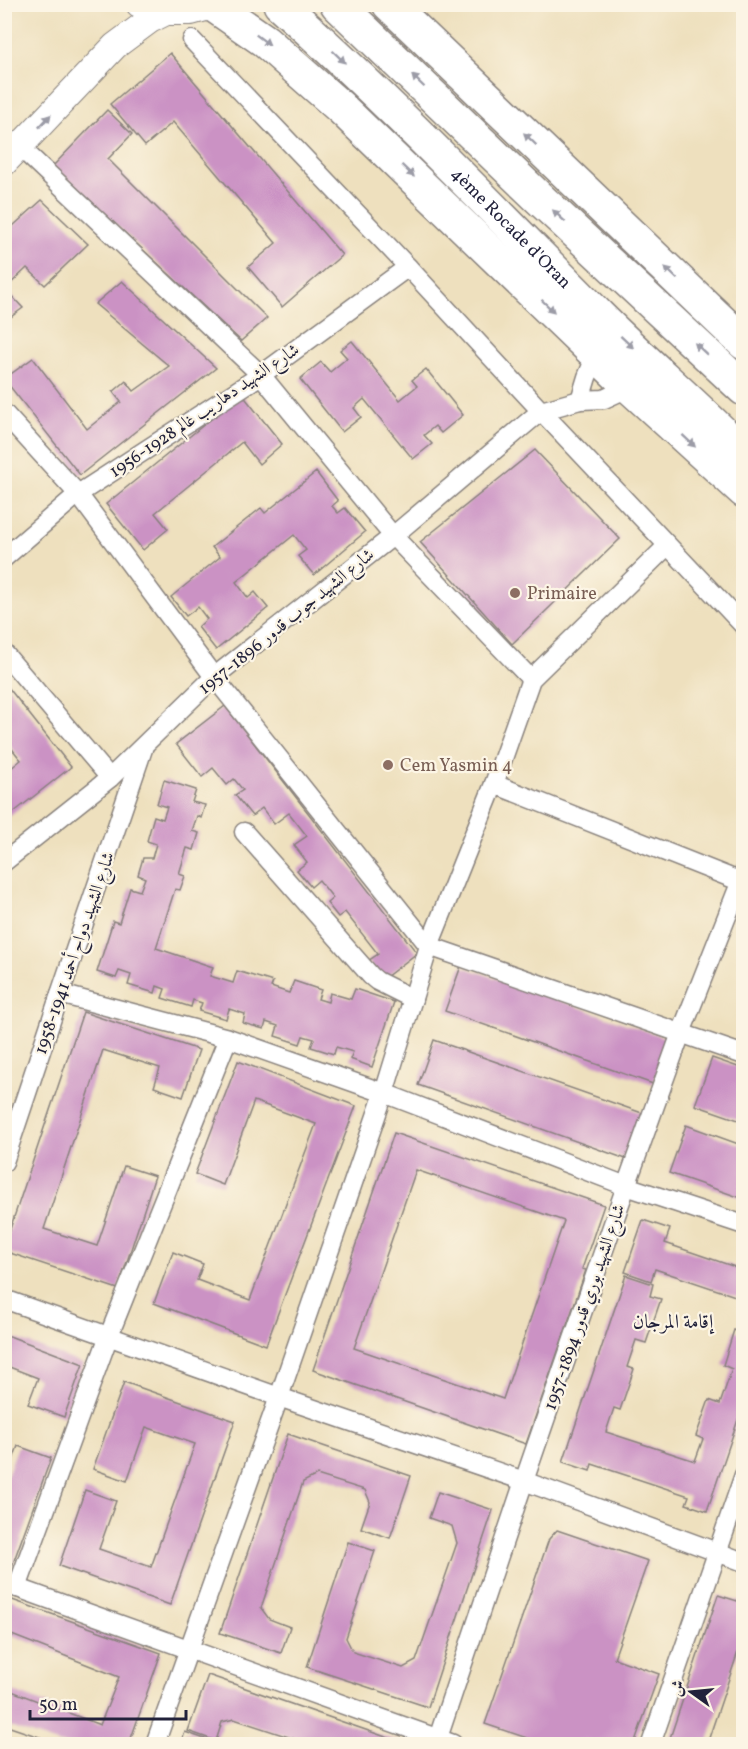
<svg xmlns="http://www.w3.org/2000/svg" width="748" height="1749" font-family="Vollkorn,Amiri,serif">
<rect width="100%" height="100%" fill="#fcf5e5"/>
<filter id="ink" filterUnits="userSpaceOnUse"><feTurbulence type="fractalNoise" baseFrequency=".0167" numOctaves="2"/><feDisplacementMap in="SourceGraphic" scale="12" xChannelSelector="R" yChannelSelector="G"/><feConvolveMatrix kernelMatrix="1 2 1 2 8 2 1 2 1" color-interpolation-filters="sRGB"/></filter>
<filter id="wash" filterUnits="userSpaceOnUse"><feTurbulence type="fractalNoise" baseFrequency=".008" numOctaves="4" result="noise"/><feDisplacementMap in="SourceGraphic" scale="24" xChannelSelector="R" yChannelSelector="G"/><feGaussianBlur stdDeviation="1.35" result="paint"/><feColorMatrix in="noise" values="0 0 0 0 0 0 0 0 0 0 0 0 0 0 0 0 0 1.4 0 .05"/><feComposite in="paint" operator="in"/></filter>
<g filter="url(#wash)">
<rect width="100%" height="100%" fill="#eee0be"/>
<g id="blocks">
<!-- building -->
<g fill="#cb92c4" fill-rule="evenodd">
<polygon points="170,53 342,255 282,307 248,267 276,243 173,122 145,146 110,104"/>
<polygon points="107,110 132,134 108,159 267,318 241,341 53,166"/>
<polygon points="42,200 88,244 45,285 27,268 5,289 23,308 4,322 4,234"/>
<polygon points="122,281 216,368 80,475 4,379 33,358 87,429 121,402 113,392 126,381 134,391 169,366 95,304"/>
<polygon points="352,341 400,400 417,386 412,380 426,369 463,415 441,433 435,426 424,435 432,444 413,459 364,399 354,408 361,417 342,432 300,379 321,362 330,372 347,358 340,350"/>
<polygon points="242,394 282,444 259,464 242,442 155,513 168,529 143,550 106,504"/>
<polygon points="535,450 620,539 512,644 420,542"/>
<polygon points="316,472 338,501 332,506 338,513 345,508 365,532 314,575 298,556 306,550 294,535 236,582 248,598 255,592 268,608 216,650 198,627 207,619 198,607 186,616 171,597 220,557 212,547 261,508 265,513"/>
<polygon points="4,682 71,767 4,820 4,774 21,760 4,739"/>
<polygon points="225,706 417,953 382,980 368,961 378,954 345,912 338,917 327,903 333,898 319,880 311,887 297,870 307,862 294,845 307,836 289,813 274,824 262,808 252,816 235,795 243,790 234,779 227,785 213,768 202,777 176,744"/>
<polygon points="164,780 196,790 192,802 205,805 201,818 197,816 192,831 199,833 194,850 187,848 179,874 185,876 180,890 175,889 156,948 213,967 210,976 233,983 237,971 273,982 271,987 289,993 294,981 321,990 318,999 328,1002 330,993 351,999 355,989 394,1002 372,1067 350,1059 353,1052 336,1047 334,1054 311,1047 314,1039 303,1036 300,1044 275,1036 278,1026 266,1022 264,1029 243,1023 245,1014 229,1009 226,1019 199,1011 202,1003 193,1000 191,1007 162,998 165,989 157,986 155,993 128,985 131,975 119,971 116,978 97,972 113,921 119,923 130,888 140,891 145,878 138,875 143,858 152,858 156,844 147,841 154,816 163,819 167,807 157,804"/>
<polygon points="461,966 669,1039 653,1084 445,1011"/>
<polygon points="83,1012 199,1050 183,1097 154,1087 160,1068 103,1050 44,1229 97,1246 124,1166 155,1176 118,1289 4,1251 4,1247"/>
<polygon points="434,1040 642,1113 626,1159 418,1085"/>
<polygon points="712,1058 744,1069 744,1122 695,1105"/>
<polygon points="238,1061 356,1106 266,1345 154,1303 173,1252 203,1264 197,1280 250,1300 316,1124 254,1101 223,1185 195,1174"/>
<polygon points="686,1125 744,1146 744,1199 669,1173"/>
<path d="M394,1133L604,1205L582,1269L586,1270L526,1444L313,1370ZM416,1170L564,1221L503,1399L354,1348Z"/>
<polygon points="643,1220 670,1229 665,1243 744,1270 744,1299 655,1269 651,1281 625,1272"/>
<polygon points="626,1275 653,1284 650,1296 661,1299 646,1343 636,1340 627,1367 634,1369 620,1410 614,1408 606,1432 695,1461 703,1439 696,1436 709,1400 720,1404 732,1369 723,1365 734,1330 744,1333 744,1402 707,1511 686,1504 689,1496 592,1464 590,1471 563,1462"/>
<polygon points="4,1334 83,1364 64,1417 28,1404 38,1378 4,1365"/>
<polygon points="124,1382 235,1421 170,1605 59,1566 85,1490 116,1501 99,1549 151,1567 195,1444 146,1427 127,1481 93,1469"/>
<polygon points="288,1434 411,1476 390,1538 361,1528 370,1502 365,1490 317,1475 303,1482 261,1608 269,1619 290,1627 281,1653 220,1633"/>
<polygon points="18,1446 51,1458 12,1566 4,1563 4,1483"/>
<polygon points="438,1492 493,1510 428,1707 307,1667 348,1542 375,1551 346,1638 353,1652 403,1668 416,1661 457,1543 452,1526 429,1518"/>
<polygon points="557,1530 648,1561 614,1658 659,1674 634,1744 545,1744 485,1724 549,1539"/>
<polygon points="718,1595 744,1603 744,1644 741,1643 707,1744 668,1744"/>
<polygon points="4,1597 161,1653 129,1744 60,1744 4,1725 4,1688 100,1725 119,1677 4,1632"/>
<polygon points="208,1675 406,1744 310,1744 234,1719 222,1722 216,1741 188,1731"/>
<polygon points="185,1732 216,1743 216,1744 181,1744"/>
</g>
</g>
</g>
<g filter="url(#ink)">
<use href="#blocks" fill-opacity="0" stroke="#88817c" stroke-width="1.5"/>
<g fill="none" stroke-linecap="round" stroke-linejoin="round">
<!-- street casing -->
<g stroke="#88817c" stroke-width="21">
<g id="street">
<polyline points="192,40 408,267 541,411 744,626"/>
<polyline points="20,147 261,375 393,536 531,679"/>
<polyline points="597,353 587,377 580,400 604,399 630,387"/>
<polyline points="4,413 78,494 214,677 429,946 744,1055"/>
<polyline points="4,558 78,494 261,375 408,267"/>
<polyline points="4,653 110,778"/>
<polyline points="494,784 744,883"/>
<polyline points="244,832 371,976 377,981 413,999"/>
<polyline points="4,862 110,778 214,677 393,536 541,411 580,400"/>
<polyline points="60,994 228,1038 384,1093 626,1186 744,1225"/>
<polyline points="4,1162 60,994 143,749"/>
<polyline points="4,1299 279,1397 524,1481 744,1562"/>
<polyline points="4,1583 453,1744"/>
<polyline points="17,1588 108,1338 228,1038"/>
<polyline points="155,1744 279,1397 384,1093 429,946 494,784 531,679 667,546"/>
<polyline points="436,1744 524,1481 626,1186 681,1033 744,873"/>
<polyline points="651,1744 744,1475"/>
</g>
</g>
<!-- secondary casing -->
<g stroke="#88817c" stroke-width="28">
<g id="secondary">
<polyline points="139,4 166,12 191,12 220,4"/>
<polyline points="4,163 115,46 150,20 166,12"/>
</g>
</g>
<!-- highway casing -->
<g stroke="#88817c" stroke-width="36">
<g id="highway">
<path id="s1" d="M280,4C391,103 494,210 599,316C646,363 697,406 744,454"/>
<polyline points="337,4 540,199 744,389"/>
<polyline points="389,4 744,343"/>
<polyline points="216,7 265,41 341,108 630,387 744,491"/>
</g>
</g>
<!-- street -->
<use href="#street" stroke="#fff" stroke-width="18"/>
<!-- secondary -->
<use href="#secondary" stroke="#fff" stroke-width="26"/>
<!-- highway -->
<use href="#highway" stroke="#fff" stroke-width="33"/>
</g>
<!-- one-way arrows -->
<defs><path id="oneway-solid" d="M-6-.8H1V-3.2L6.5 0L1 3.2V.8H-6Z" transform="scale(1.5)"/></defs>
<g fill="#9c9ca7">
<use href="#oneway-solid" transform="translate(263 40) rotate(37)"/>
<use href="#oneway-solid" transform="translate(339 57) rotate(44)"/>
<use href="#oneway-solid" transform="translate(418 81) rotate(-136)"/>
<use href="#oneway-solid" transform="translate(45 121) rotate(-47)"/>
<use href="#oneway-solid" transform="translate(530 139) rotate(-136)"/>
<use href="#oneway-solid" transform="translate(408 171) rotate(44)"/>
<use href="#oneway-solid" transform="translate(559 216) rotate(-137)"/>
<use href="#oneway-solid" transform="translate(671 273) rotate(-136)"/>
<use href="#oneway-solid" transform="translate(548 306) rotate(44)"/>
<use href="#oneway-solid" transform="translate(627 342) rotate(43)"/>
<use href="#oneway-solid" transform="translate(701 349) rotate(-137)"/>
<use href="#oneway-solid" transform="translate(689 441) rotate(43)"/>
</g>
</g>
<!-- markers -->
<g fill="#8d6e63" stroke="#fcf5e5" stroke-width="2">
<circle cx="515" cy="593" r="6"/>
<circle cx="388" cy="765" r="6"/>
</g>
<g text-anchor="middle" stroke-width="4.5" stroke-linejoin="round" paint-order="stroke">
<!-- street labels -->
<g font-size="18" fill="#22223b" stroke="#fcf5e5">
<text dy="6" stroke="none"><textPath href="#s1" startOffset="322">4ème Rocade d'Oran</textPath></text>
<text transform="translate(204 410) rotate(-34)" y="6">شارع الشهيد دهاريب غالم 1928-1956</text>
<text transform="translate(286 621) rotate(-39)" y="6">شارع الشهيد جوب قدور 1896-1957</text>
<text transform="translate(74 953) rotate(-71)" y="6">شارع الشهيد دواح أحمد 1941-1958</text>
<text transform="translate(584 1307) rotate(-71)" y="6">شارع الشهيد بوري قدور 1894-1957</text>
</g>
<!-- education labels -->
<g font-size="18" fill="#785e54" stroke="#fcf5e5" text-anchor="start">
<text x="527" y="599">Primaire</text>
<text x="400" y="771">Cem Yasmin 4</text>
</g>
<!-- neighbourhood labels -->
<g font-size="20" fill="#22223b" stroke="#fcf5e5">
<text x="673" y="1328">إقامة المرجان</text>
</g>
</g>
<!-- margin -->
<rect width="748" height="1749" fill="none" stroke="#fcf5e5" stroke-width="24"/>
<!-- north arrow -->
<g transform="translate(691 1692) rotate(285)" stroke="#fcf5e5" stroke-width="4.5" paint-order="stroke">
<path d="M0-4.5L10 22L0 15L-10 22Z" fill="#22223b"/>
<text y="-9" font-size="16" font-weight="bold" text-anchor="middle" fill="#22223b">ش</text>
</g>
<!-- scale -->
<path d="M30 1710v9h156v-9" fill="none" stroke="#22223b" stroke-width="3"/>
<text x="39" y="1710" font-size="18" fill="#22223b" stroke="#fcf5e5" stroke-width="4.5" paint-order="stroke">50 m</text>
</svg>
